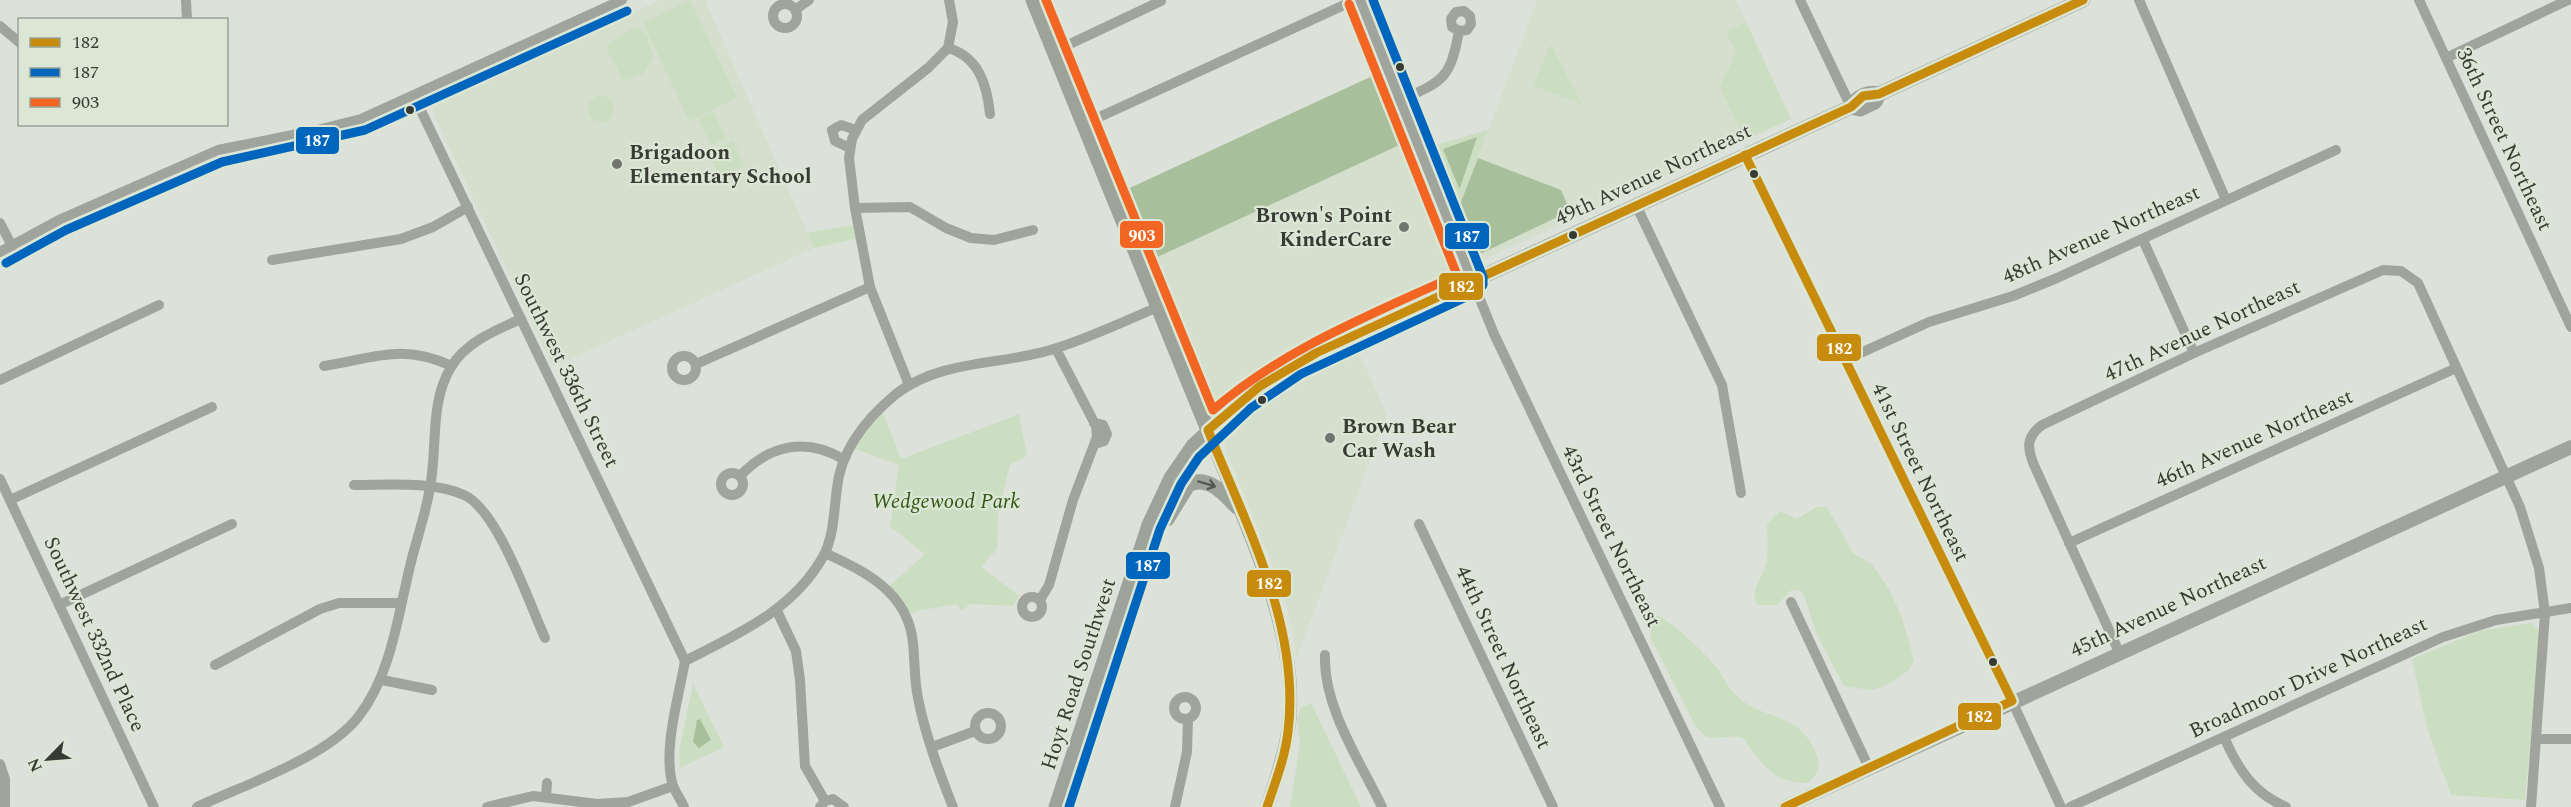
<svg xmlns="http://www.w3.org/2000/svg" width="2571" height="807" font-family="Spectral,serif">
<rect width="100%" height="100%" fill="#dce2d9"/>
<!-- built -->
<g fill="#d4dfcd">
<polygon points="660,0 705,0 814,248 553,367 434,115 432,107 437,102"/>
<polygon points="1537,0 1736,0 1791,119 1481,261 1475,259 1457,214"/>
<polygon points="1408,141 1455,258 1445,282 1287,357 1223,401 1216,402 1208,398 1151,260"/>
<polygon points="1356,346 1387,415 1296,660 1292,628 1282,589 1225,447 1223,435 1230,424 1268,393 1320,362"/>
</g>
<!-- green -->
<g fill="#ccdec1">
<polygon points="690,0 737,98 689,121 643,23"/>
<polygon points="1746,22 1791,119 1745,140 1720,87 1736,52 1726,32"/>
<polygon points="635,27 647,35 653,56 644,73 624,81 607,50 608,45"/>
<polygon points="1550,45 1552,47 1582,104 1533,86"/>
<circle cx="601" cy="109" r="13"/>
<polygon points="713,112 726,138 711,145 698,119"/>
<polygon points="1488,130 1459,207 1435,145"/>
<polygon points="733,141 745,166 720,177 709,153"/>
<polygon points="858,224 860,238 814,248 807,233"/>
<polygon points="881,408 901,459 1019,414 1027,456 1010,464 998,516 997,549 981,567 1019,596 1013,606 970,604 962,611 957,604 917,611 906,616 887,588 925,554 890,527 899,465 850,447"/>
<path d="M1816,507H1827L1853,553L1872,564L1890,591L1902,618L1914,660L1909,670L1883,687L1870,690L1844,686L1817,635L1804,595L1800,590L1790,591L1777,605H1757C1750,587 1762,580 1766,564C1769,551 1767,537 1767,524L1780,511L1797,519Z"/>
<path d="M1657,615C1672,621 1707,655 1718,669C1724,678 1728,688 1736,695C1762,722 1800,709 1817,756C1821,768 1817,775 1808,783C1778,782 1769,773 1751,749C1748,746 1746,740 1743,738C1738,735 1716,739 1706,737L1695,725L1651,639L1650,622Z"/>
<polygon points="2531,623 2540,632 2525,800 2451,795 2427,728 2412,659 2480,631"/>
<polygon points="693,684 724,747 680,768 679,751"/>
<polygon points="1311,703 1361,807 1290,807 1300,743 1297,718 1302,707"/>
</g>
<!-- water -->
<g fill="#a8bf9b">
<polygon points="1381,72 1408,141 1151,260 1121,192"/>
<polygon points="1477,137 1460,188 1459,188 1443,149"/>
<polygon points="1478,158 1561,190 1570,211 1480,254 1459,207"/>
<polygon points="700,719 711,740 699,748 693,742 697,720"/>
</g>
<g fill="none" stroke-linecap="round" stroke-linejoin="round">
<!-- minor -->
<g stroke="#a0a49d" stroke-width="10">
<polyline points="186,0 187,20"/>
<path d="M949,0L953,22L948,48C979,57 987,85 990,114"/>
<polyline points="1360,0 1494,334 1720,807"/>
<polyline points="1800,0 1851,107"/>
<polyline points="2139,0 2226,200"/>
<polyline points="2419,0 2571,327"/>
<circle cx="785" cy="16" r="12"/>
<polyline points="795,10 809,0"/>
<polyline points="0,26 20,43"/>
<polyline points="1053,52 1161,1"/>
<polyline points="2446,58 2568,0"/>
<polyline points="414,96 685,661"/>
<path d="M1399,101C1443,81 1450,80 1459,31L1467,30L1471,24L1470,16L1464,11L1456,12L1451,19L1452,27L1459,31"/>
<polyline points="1082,125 1355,0"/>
<polyline points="850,148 835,141 832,130 841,125 856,130"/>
<polyline points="1745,155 2012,701 2061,807"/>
<polyline points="1636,205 1722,385 1741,493"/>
<polyline points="855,208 910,207 946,228 971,238 994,240 1033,230"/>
<polyline points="0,223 12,246"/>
<polyline points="2143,240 2194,353"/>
<polyline points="0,252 61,219 218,150 317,130 361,119 622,0"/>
<polyline points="272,260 401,239 433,227 468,207"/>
<circle cx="684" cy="368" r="12"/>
<polyline points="1845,360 1929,322 2013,296 2057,278 2336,150"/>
<polyline points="696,364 870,287"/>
<path d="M324,366C375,358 401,343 452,366"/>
<polyline points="0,380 159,305"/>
<polyline points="909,385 870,287 855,208 849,158 852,139 862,120 928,68 948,48"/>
<polyline points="1094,423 1103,425 1107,434 1104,441 1095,444"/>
<circle cx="732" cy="484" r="11"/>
<path d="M740,476C769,445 806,437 843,459"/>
<polyline points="0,479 154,807"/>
<path d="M354,485C389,485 432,481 464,495C498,510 529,603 545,638"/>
<polyline points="10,500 212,407"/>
<polyline points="1419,524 1553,807"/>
<polyline points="2069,543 2454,369"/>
<path d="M825,553C866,572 908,592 913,643C915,661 914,679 918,698C925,735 939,772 953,807"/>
<circle cx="1032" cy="607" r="10"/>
<polyline points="1040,600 1049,585 1073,500 1097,437 1096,426 1056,349"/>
<polyline points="1791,602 1869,768"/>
<polyline points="59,605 232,524"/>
<polyline points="777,611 796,651 800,680 805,766 825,801"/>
<path d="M2119,652L2034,465C2027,448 2026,437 2042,425L2194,353L2383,270L2401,271L2418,283L2520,507L2539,568L2545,613L2531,807"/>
<path d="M1325,655C1323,707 1360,761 1382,807"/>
<path d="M685,661C738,634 794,610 824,555C834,535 834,509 837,488C841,449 867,418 896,394C943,358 1004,366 1057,348C1091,337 1125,321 1158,307"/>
<polyline points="215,665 320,609 339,603 401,603"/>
<polyline points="382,680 432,690"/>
<circle cx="1185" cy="708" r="11"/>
<circle cx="988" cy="726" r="13"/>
<path d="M2224,737C2238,769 2253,793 2286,807"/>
<polyline points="2537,739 2571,739"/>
<polyline points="932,747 975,731"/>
<polyline points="0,764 5,779 5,807"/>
<polyline points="546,796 547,783"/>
<path d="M197,807C244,785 328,757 359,716C392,673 398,614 411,562C417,538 426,513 430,487C438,447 429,404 451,367C466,342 496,330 521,319"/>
<polyline points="487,807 533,796 597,804 628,802 673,786"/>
<path d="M684,807C681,800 676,793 673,786C662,751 679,696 685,661"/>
<polyline points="820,807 825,801 833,799 844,807"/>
<polyline points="1175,807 1187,752 1188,719"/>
<polyline points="2070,807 2443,637 2496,620 2571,608"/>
</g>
<!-- tertiary -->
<g stroke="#a0a49d" stroke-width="14">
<path d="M1208,430C1242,519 1303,635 1288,732C1284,758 1275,783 1267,807"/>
<polyline points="1785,807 2571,447"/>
</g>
<!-- secondary -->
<g stroke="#9ea39a" stroke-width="15">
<polyline points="1033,0 1208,430"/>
<polyline points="1851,107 1860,109 1875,102 1879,94"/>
<path d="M1149,525L1167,519L1188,485C1208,474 1224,494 1237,507"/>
<path d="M1056,807L1149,525L1171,478L1193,446L1238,404L1271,379L1316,353L1851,107C1857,97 1867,91 1879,94L2083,0"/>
</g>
<!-- bus-1 casing -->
<g stroke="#dbe6d5" stroke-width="14">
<g id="bus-1">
<polyline points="1745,155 2012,701 1785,807"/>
<path d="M1267,807C1275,783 1285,758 1288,732C1301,627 1246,525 1208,430L1260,386L1316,353L1851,107L1863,96L1879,94L2083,0"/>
</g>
</g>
<!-- bus-2 casing -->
<g stroke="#dbe6d5" stroke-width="14">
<g id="bus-2">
<polyline points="6,263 66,230 222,162 365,130 627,11"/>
<polyline points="1069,807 1160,529 1181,484 1199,457 1251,408 1301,374 1477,292 1483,285 1483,277 1373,0"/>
</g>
</g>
<!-- bus-3 casing -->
<g stroke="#dbe6d5" stroke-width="14">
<path id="bus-3" d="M1046,0L1213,410C1285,348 1371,315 1457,275L1349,4"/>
</g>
<!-- bus-1 -->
<use href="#bus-1" stroke="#c78b0d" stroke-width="9"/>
<!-- bus-2 -->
<use href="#bus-2" stroke="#0065bd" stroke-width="9"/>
<!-- bus-3 -->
<use href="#bus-3" stroke="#f26522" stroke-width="9"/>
</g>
<!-- one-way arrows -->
<defs><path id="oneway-shaft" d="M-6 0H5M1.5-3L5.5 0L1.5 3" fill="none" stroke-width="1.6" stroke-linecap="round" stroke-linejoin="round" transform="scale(1.5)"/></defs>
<use stroke="#565a53" href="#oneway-shaft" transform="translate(1207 484) rotate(17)"/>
<!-- markers -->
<g fill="#373b34" stroke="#dbe6d5" stroke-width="2">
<circle cx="1400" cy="67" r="5"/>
<circle cx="410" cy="110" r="5"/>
<circle cx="1754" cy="174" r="5"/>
<circle cx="1573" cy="235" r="5"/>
<circle cx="1262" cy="400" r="5"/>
<circle cx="1993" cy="662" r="5"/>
</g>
<g fill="#71756e" stroke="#dbe6d5" stroke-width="2">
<circle cx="617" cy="164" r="6"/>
<circle cx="1404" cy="227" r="6"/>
<circle cx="1330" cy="438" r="6"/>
</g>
<g text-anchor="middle" stroke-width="4.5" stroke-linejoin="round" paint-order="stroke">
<!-- street labels -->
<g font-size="21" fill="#373b34" stroke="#dbe6d5">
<text transform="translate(2505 139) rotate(65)" y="7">36th Street Northeast</text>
<text transform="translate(1653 174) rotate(-25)" y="7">49th Avenue Northeast</text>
<text transform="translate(2101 234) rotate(-24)" y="7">48th Avenue Northeast</text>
<text transform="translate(2202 330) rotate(-25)" y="7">47th Avenue Northeast</text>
<text transform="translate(567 370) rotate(64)" y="7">Southwest 336th Street</text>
<text transform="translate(2254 438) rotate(-24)" y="7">46th Avenue Northeast</text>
<text transform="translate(1921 472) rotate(64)" y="7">41st Street Northeast</text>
<text transform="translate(1612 536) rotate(64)" y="7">43rd Street Northeast</text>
<text transform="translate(2168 606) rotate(-25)" y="7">45th Avenue Northeast</text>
<text transform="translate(95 634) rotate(65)" y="7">Southwest 332nd Place</text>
<text transform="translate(1504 657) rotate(65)" y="7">44th Street Northeast</text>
<text transform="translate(1078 674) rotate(-72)" y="7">Hoyt Road Southwest</text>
<text transform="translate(2308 677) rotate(-25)" y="7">Broadmoor Drive Northeast</text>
</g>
<!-- poi labels -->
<g font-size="21" font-weight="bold" fill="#373b34" stroke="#dbe6d5" text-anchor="start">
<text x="629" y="159">Brigadoon<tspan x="629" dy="24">Elementary School</tspan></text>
<text x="1392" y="222" text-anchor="end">Brown's Point<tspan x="1392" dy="24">KinderCare</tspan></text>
<text x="1342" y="433">Brown Bear<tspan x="1342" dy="24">Car Wash</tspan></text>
</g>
<!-- park labels -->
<g font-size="21" font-style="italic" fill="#315611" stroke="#dbe6d5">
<text x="946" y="508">Wedgewood Park</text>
</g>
</g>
<g stroke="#dbe6d5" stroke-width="2">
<rect x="295" y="126" width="45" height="29" rx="6" fill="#0065bd"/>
<rect x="1119" y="220" width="45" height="29" rx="6" fill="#f26522"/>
<rect x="1444" y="222" width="46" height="28" rx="6" fill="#0065bd"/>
<rect x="1438" y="272" width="46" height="29" rx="6" fill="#c78b0d"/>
<rect x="1816" y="333" width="46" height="29" rx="6" fill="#c78b0d"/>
<rect x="1125" y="551" width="46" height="29" rx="6" fill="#0065bd"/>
<rect x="1246" y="569" width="46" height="29" rx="6" fill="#c78b0d"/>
<rect x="1957" y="702" width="45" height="29" rx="6" fill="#c78b0d"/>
</g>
<g font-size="16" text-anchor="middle" font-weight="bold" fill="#fff">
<text x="317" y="146">187</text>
<text x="1142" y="241">903</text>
<text x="1467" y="242">187</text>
<text x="1461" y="292">182</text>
<text x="1839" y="354">182</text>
<text x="1148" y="571">187</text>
<text x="1269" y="589">182</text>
<text x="1979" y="722">182</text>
</g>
<!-- legend -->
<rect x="18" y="18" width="210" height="108" fill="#dbe6d5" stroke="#99a295" stroke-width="1.5"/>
<rect x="30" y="38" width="30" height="9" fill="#c78b0d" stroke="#99a295" stroke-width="1.5"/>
<text x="72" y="48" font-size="18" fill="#373b34">182</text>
<rect x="30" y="68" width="30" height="9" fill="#0065bd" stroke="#99a295" stroke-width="1.5"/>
<text x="72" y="78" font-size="18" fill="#373b34">187</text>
<rect x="30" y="98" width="30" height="9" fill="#f26522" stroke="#99a295" stroke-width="1.5"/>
<text x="72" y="108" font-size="18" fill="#373b34">903</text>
<!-- north arrow -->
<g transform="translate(48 759) rotate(245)" stroke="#dbe6d5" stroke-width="4.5" paint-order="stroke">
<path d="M0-4.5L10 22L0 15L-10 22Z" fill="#373b34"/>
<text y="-9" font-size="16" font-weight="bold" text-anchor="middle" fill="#373b34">N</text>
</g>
</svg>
